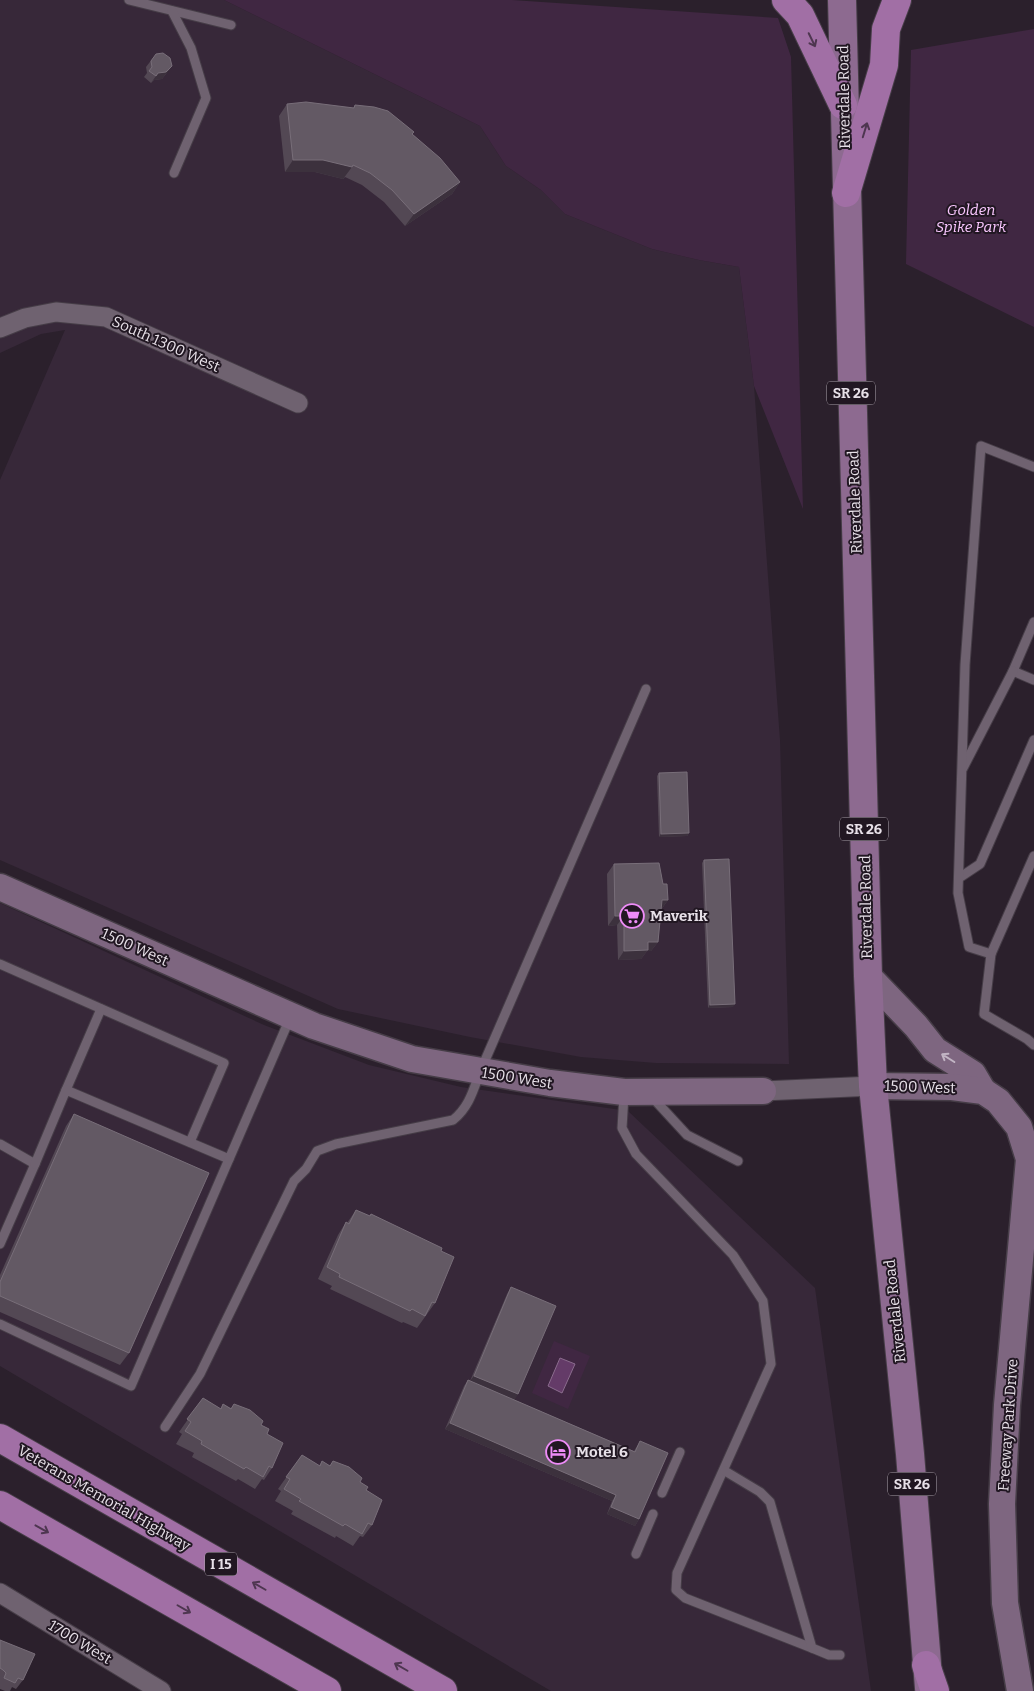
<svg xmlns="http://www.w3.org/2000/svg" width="1034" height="1691" font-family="Bitter,serif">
<rect width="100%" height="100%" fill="#2b202c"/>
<!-- built -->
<g fill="#372839">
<polygon points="0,0 224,0 480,126 506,166 541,190 565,214 652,249 699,260 739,267 754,386 780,740 789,1064 656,1063 581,1057 470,1037 338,1009 0,860 0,480 65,330 41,334 0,353"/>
<polygon points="0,903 264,1025 369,1065 461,1087 628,1111 815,1288 871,1691 551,1691 0,1366"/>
</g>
<!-- green -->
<g fill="#402742">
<polygon points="224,0 512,0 778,18 791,57 803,509 754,386 739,267 699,260 652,249 565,214 541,190 506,166 480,126"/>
<polygon points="1034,29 1034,327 906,264 911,50"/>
<polygon points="554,1341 590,1356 568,1409 532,1393"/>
</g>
<!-- water -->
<polygon fill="#643b68" stroke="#8b6c8e" points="560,1358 575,1364 562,1393 548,1386"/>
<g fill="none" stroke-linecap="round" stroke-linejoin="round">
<!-- lane casing -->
<g stroke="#463d47" stroke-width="11">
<g id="lane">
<polyline points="129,0 231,25"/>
<polyline points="172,11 191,48 206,98 174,173"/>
<polyline points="1034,622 1013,671 1034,680"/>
<polyline points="963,768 1013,671"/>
<polyline points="1034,856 991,954 984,1014 1027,1039 1034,1045"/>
<polyline points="959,878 980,864 1034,740"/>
<polyline points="991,954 969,947 958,893 965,665 981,446 1034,467"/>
<polyline points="0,964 224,1063 190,1142"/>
<polyline points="66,1090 101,1009"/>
<polyline points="624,1095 622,1128 636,1154 733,1255 763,1301 771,1364 677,1573 676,1590 685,1598 812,1648"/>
<polyline points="652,1097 687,1135 738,1161"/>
<polyline points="0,1144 35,1164 0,1244"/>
<polyline points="35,1164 66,1090 229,1159"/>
<polyline points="0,1324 131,1386 290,1018"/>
<path d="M165,1427L200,1374L294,1181L306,1169L317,1151L336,1144L453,1120C469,1107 473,1091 480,1072L646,689"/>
<polyline points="725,1471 760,1492 770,1502 812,1648 829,1655 840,1655"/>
<polyline points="662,1493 680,1452"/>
<polyline points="636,1554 653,1514"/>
</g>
</g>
<!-- street casing -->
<g stroke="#463d47" stroke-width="21">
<g id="street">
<polyline points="0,328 25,318 56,312 106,317 298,403"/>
<polyline points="763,1091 873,1086"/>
<polyline points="0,1593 161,1691"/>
</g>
</g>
<!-- secondary casing -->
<g stroke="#463d47" stroke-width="29">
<g id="secondary">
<polyline points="0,887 314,1026 412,1059 550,1083 624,1092 763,1091"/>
<polyline points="868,976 916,1026 935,1050 973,1074 983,1091"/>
<polyline points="873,1086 952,1087 983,1091 998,1101 1019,1127 1029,1159 1007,1405 1002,1504 1005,1603 1020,1691"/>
</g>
</g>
<!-- primary casing -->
<g stroke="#463d47" stroke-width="30">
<polyline id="primary" points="842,0 868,976 873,1086 910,1454 929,1688"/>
</g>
<!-- highway casing -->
<g stroke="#463d47" stroke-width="30">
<g id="highway">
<polyline points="786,0 800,15 843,105"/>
<polyline points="846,193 884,65 886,29 897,0"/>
<polyline points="0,1438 443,1691"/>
<polyline points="0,1505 327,1691"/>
<polyline points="926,1665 935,1691"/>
</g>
</g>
<!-- lane -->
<use href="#lane" stroke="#6f6270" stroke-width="9"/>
<!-- street -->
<use href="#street" stroke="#6f6270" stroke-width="19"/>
<!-- secondary -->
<use href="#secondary" stroke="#7e6680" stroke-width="26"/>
<!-- primary -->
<use href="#primary" stroke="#8d6a90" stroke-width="28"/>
<!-- highway -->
<use href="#highway" stroke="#a16fa5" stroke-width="28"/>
</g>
<!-- wall -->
<g fill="#534854">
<polygon points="156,54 172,66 162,79 154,80 151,83 144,77 147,73 146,67"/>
<polygon points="287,104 353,108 355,105 412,134 460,182 452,194 405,226 384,202 362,185 345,177 343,179 315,172 285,172 279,116"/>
<polygon points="659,773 689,833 687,836 659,837 657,776"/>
<polygon points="704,860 733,1007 708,1008 702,863"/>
<polygon points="614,864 663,884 668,900 661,910 658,942 651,951 647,951 641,959 618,960 617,925 608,926 607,874"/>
<polygon points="74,1114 129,1353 120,1365 0,1312 0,1275 66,1126"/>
<polygon points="356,1210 369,1216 371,1214 441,1251 435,1303 417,1328 403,1322 402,1323 330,1289 332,1286 318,1279 338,1235 346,1222 347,1223"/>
<polygon points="511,1287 514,1400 634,1451 640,1441 639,1519 635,1526 607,1514 612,1501 445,1429 464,1386 468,1380 470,1381 507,1294"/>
<polygon points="203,1398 220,1409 223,1404 231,1408 234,1404 261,1425 267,1434 272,1468 264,1480 262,1479 255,1489 238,1479 236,1481 192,1457 194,1453 176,1444 182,1434 179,1432"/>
<polygon points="302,1455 319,1466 322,1461 330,1466 333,1461 360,1482 366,1490 372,1525 363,1537 360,1536 353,1546 336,1536 335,1538 291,1514 293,1511 275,1501 281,1491 278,1489"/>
<polygon points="0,1640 23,1680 16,1689 12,1687 10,1691 5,1691 0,1689"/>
</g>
<!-- shaded-wall -->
<g fill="#3c313d">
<polygon points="172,66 162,79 154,80 151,83 158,73"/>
<polygon points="293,160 323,160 352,167 343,179 315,172 285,172"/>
<polygon points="460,182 452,194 405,226 414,214"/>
<polygon points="689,833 687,836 659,837 661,834"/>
<polygon points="662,900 668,900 661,910 655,910"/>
<polygon points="615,916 624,916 617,925 608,926"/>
<polygon points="648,942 658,942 651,951 647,951 641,959 618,960 624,951"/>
<polygon points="735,1004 733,1007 708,1008 710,1005"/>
<polygon points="474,1376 518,1394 514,1401 469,1382"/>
<polygon points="450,1423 616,1495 612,1501 445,1429"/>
<polygon points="611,1507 639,1519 635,1526 607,1514"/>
</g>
<!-- building -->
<g fill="#635964" stroke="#786e79">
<polygon points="163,53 170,58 172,66 166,72 158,73 156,76 149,71 152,67 151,61 156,54"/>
<polygon points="306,102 354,108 355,105 374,107 388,111 414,132 412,134 440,158 460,182 414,214 392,190 370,173 353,165 352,167 323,160 293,160 287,104"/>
<polygon points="687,772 689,833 661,834 659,773"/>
<polygon points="729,859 735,1004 710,1005 704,860"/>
<polygon points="659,863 663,884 667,884 668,900 662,900 658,942 648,942 648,950 624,951 624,916 615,916 614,864"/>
<polygon points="74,1114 209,1173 129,1353 0,1296 0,1282"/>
<polygon points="356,1210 370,1216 371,1214 442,1248 441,1251 454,1257 435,1303 432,1302 425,1316 412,1309 410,1311 339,1277 340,1274 327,1267 346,1222 349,1224"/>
<polygon points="511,1287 556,1306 518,1394 474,1376"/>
<polygon points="468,1380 635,1452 640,1441 668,1453 639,1519 611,1507 616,1495 450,1423"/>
<polygon points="203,1398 221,1409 223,1404 231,1409 234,1404 250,1410 263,1421 261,1425 269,1429 267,1434 283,1443 272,1468 269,1466 263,1477 246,1467 244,1469 201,1444 202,1441 185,1431 191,1422 187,1419"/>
<polygon points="302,1455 320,1466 322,1461 330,1466 333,1461 349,1467 362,1478 360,1482 368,1487 366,1490 382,1500 372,1525 368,1523 362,1534 345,1524 343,1526 299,1501 301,1499 284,1489 290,1479 286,1477"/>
<polygon points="0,1640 35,1654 23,1680 18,1678 15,1683 4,1678 6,1673 3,1670 0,1668"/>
</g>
<!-- one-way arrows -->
<defs><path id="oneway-shaft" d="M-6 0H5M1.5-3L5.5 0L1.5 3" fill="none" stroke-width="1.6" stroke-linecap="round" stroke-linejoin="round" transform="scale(1.25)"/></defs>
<g stroke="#4e3650">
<use href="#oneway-shaft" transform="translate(812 40) rotate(64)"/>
<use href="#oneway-shaft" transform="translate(865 130) rotate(-73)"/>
<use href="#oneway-shaft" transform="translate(42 1529) rotate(29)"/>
<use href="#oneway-shaft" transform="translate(259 1586) rotate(-150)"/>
<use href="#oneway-shaft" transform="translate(184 1609) rotate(30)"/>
<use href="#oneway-shaft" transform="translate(401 1667) rotate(-150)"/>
</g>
<use stroke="#c2b5c4" href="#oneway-shaft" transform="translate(948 1058) rotate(-148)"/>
<!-- icons -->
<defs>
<g id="supermarket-ring" transform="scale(1.25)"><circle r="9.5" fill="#211722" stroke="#ee8cf8" stroke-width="1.5"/><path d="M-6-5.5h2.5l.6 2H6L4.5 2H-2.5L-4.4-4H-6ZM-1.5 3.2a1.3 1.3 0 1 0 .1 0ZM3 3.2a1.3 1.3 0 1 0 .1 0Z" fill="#ee8cf8"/></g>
<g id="hotel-ring" transform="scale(1.25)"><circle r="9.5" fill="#211722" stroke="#ee8cf8" stroke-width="1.5"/><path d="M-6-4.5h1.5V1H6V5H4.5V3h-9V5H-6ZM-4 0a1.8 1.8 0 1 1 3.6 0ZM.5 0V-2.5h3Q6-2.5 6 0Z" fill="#ee8cf8"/></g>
</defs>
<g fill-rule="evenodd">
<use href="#supermarket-ring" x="632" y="916"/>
<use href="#hotel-ring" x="558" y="1452"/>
</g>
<g text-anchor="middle" stroke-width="4" stroke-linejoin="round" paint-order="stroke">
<!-- shield labels -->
<g fill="#211722" stroke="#aca4ad" stroke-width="1">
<rect x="827" y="381.5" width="48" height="23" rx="4"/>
<rect x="840" y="817.5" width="48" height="23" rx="4"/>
<rect x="888" y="1472.5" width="48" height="23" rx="4"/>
<rect x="205" y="1552.5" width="32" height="23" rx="4"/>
</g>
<g font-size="14" font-weight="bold" fill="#e7e0e8">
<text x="851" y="398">SR 26</text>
<text x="864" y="834">SR 26</text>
<text x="912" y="1489">SR 26</text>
<text x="221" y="1569">I 15</text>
</g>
<!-- street labels -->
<g font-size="15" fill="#e7e0e8" stroke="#211722">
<text transform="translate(844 97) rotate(-91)" y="5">Riverdale Road</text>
<text transform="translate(166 344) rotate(24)" y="5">South 1300 West</text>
<text transform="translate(855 502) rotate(-92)" y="5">Riverdale Road</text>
<text transform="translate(866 907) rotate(-91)" y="5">Riverdale Road</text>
<text transform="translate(135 947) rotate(24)" y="5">1500 West</text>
<text transform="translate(517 1078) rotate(9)" y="5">1500 West</text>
<text transform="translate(920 1087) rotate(2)" y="5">1500 West</text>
<text transform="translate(895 1311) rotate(-96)" y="5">Riverdale Road</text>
<text transform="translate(1008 1425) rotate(-86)" y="5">Freeway Park Drive</text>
<text transform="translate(104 1498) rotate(30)" y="5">Veterans Memorial Highway</text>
<text transform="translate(80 1642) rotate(31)" y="5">1700 West</text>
</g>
<!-- park labels -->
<g font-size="15" font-style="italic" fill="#fac7ff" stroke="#211722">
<text x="971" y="215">Golden<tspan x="971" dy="17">Spike Park</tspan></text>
</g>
<!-- poi labels -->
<g font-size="15" font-weight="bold" fill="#e7e0e8" stroke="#211722" text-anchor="start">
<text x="650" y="921">Maverik</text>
<text x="576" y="1457">Motel 6</text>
</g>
</g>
</svg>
